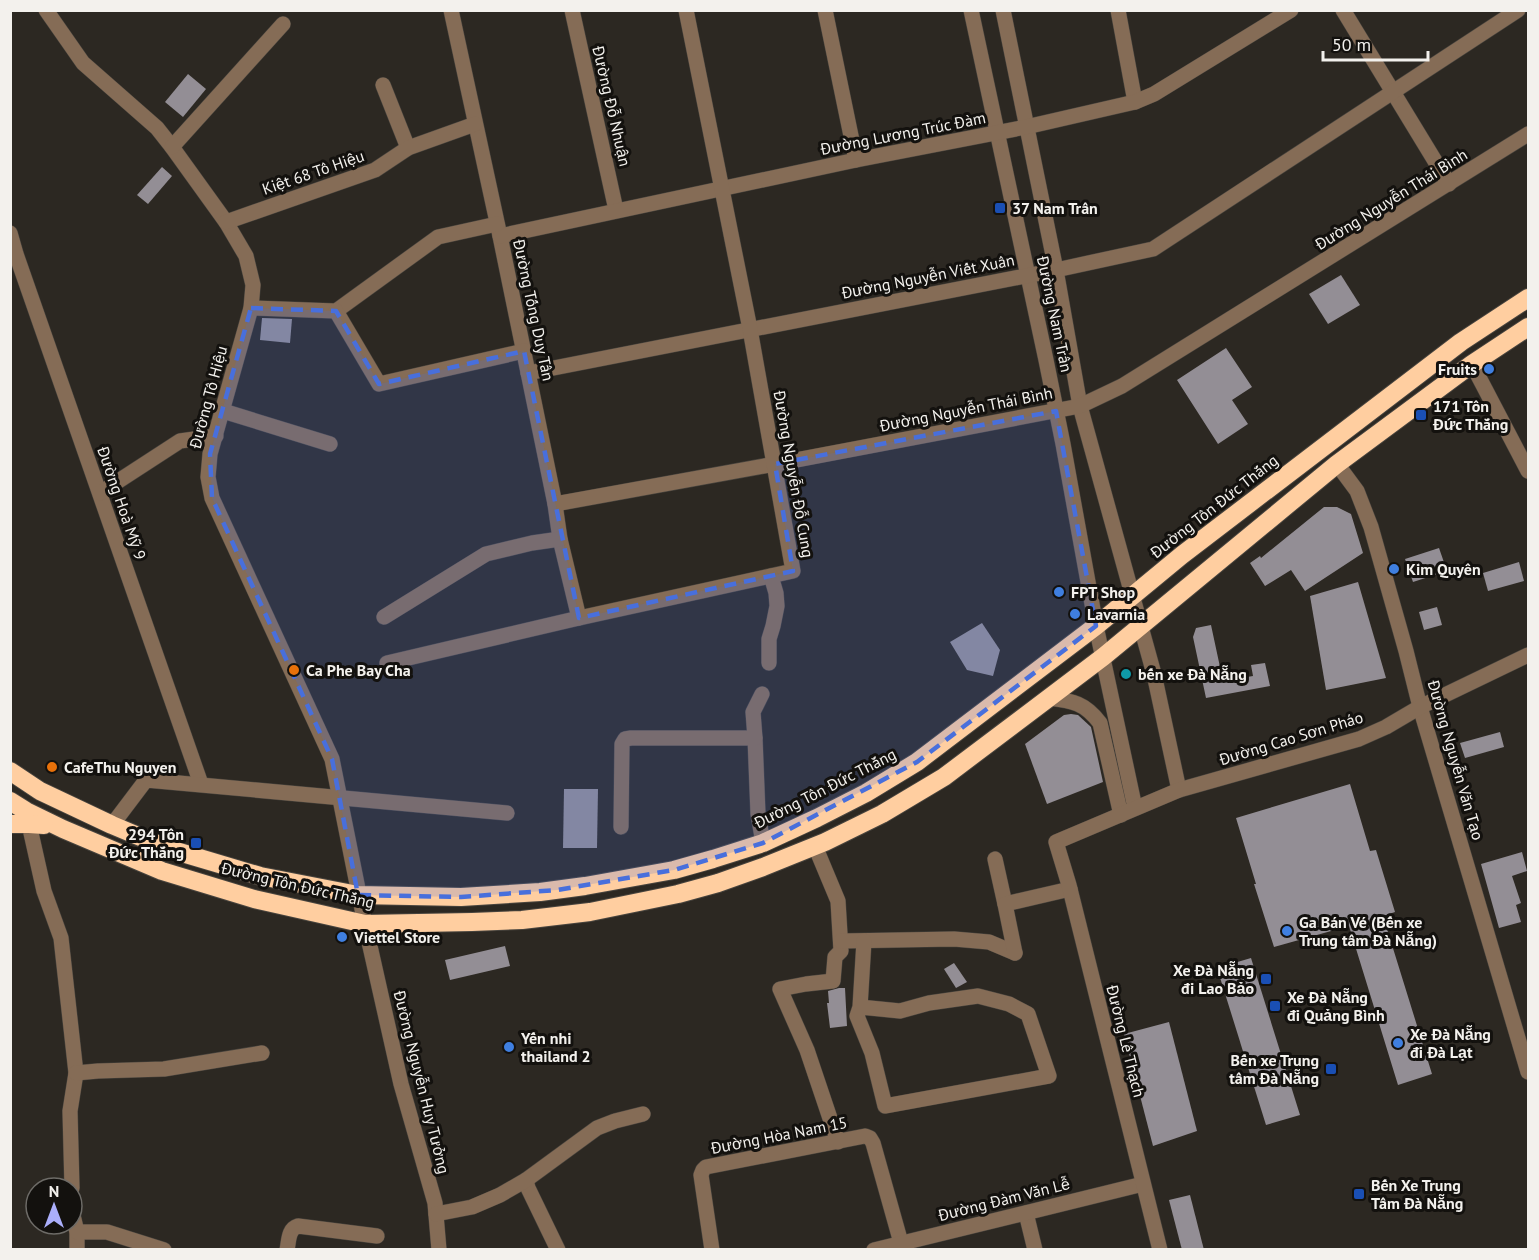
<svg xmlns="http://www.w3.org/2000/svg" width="1539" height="1260" font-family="'PT Sans',sans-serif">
<rect width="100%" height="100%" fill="#2c2822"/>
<!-- building -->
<g fill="#938e95">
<polygon points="188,74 206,89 183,117 165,102"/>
<polygon points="162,167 172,176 148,204 137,195"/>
<polygon points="1341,275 1360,305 1328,324 1309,294"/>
<polygon points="262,318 292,319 290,343 260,340"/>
<polygon points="1226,348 1252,387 1232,400 1248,424 1218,444 1177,380"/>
<polygon points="1324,507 1337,507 1351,514 1363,553 1305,591 1291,570 1265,586 1250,563 1260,556 1261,558"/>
<polygon points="1439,548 1447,571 1413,582 1405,559"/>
<polygon points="1519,562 1524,581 1488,591 1483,573"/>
<polygon points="1358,582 1386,678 1326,690 1310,596"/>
<polygon points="1437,607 1442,625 1424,630 1419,612"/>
<polygon points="982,623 1000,650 993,676 967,670 950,642"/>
<polygon points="1211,625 1223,681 1253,676 1251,665 1265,663 1270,686 1206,698 1193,637 1196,628"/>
<polygon points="1071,714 1078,715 1091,727 1103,782 1047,804 1025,744 1064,715"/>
<polygon points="1500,732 1504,747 1465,758 1460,743"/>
<polygon points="1350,784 1370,851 1376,850 1395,912 1383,916 1432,1074 1398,1085 1349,926 1274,947 1254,884 1256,884 1236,818"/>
<polygon points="564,789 598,789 597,848 563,848"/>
<polygon points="1522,852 1527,871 1512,876 1521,903 1516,905 1521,922 1499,928 1481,864"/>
<polygon points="505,946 510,966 450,980 445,960"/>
<polygon points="1251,958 1300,1115 1266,1125 1217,968"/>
<polygon points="954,963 967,982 956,988 944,969"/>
<polygon points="839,988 845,988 847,1026 830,1028 827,1003 829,1003 828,991"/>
<polygon points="1169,1022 1197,1131 1153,1146 1124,1034"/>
<polygon points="1190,1195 1204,1250 1182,1250 1169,1200"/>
</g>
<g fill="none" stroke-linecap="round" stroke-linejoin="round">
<!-- minor casing -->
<g stroke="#48443e" stroke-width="16">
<g id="minor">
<polyline points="46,10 83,63 157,128 172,147 226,222 246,256 253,285 251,308 210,454 208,477 212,498 332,759 365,924 401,1084 435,1203 439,1250"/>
<polyline points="451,10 500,236 555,504 560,539 579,618"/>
<polyline points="572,10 616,210"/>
<polyline points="825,10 856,160"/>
<polyline points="971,10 1046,360 1063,444 1096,626 1135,808"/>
<polyline points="1003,10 1056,270 1080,406 1154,674 1179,790"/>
<polyline points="1118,10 1135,102"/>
<polyline points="1343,10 1449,184"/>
<polyline points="383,85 408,148"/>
<polyline points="172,147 283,24"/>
<polyline points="226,222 375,170 408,148 475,124"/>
<polyline points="10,233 16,254 201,784"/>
<polyline points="500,236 856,160 1026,127 1135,102 1154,94 1291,10"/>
<polyline points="251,308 336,311 438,237 497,224"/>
<polyline points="336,311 379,384 524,351"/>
<polyline points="1472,364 1528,471"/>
<polyline points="528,373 1056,270 1153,249 1518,10"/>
<polyline points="223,411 330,444"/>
<polyline points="1337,464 1357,491 1371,527 1406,651 1420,707 1528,1072"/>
<polyline points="100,493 180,441 216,436"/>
<polyline points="555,504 775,464 1080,406 1122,386 1528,134"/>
<polyline points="384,617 486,554 532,543 560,539"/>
<polyline points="387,663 579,618 793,571 750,329 686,10"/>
<polyline points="769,663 769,639 773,626 777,606 776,593 771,576"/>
<path d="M1049,698C1073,701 1085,703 1100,723L1121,815"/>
<polyline points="755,738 758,814 763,843"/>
<polyline points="29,824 44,891 61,938 76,1073 70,1111 72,1188"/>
<polyline points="112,825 146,780 507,813"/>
<polyline points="621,827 622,744 625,739 631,738 755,738 753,712 762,694"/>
<polyline points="815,846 838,901 841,951 835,957 833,981 806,984 780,989 807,1050 838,1142"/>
<polyline points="995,859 1005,904"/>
<polyline points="841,941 954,939 989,942 1015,953"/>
<polyline points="1015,953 1005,904 1070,889"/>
<polyline points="860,1007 857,1016 872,1053 885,1106 1049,1076 1028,1014 1009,1004 978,996 929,1003 900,1011 860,1007 864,941"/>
<polyline points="76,1073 98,1071 164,1069 262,1053"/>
<polyline points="526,1180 528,1188 558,1250"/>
<polyline points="72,1211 77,1232 77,1250"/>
<polyline points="1026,1213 1035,1250"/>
<polyline points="436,1214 472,1207 500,1195 526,1180 597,1128 615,1121 643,1114"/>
<polyline points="77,1232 107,1232 164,1250"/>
<path d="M287,1250C289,1241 288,1229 298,1226L377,1236"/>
<polyline points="712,1250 701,1175 703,1170 706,1167 865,1136 870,1138 873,1143 903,1250"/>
<polyline points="874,1250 1143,1184"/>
<polyline points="1160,1250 1069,885 1056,842 1179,790 1359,739 1386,727 1420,707 1528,655"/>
</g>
</g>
<!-- highway casing -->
<g stroke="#48443e" stroke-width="20">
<g id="highway">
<polyline points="10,771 40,791 112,825 169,849 260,876 358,895 461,897 540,892 585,886 674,870 713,859 763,843 817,818 866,793 917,762 1096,626 1182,555 1461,342 1528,298"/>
<polyline points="10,801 26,811 63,829 162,871 254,899 365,924 472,922 522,920 590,912 678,894 718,883 763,867 825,842 882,814 944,777 1103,657 1337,464 1472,364 1528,327"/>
<polyline points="10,824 29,824 44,825"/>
</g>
</g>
<!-- minor -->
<use href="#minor" stroke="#856c56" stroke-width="15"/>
<!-- highway -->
<use href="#highway" stroke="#ffcea0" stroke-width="18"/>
</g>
<!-- marked area -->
<path fill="#486fdc" fill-opacity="0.2" stroke="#486fdc" stroke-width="4.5" stroke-dasharray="12 8" stroke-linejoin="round" d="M251,308L336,311L379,384L524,351L579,618L793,571L775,464L1056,411L1096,626L917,762L763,843L674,870L557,890L461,897L358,895L332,759L212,498L210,454Z"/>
<!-- markers -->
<g fill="#1a4fb4" stroke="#13110e" stroke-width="2">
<rect x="994" y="202" width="12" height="12" rx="3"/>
<rect x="1415" y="409" width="12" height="12" rx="3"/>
<rect x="190" y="837" width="12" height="12" rx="3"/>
<rect x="1260" y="973" width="12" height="12" rx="3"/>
<rect x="1269" y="1000" width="12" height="12" rx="3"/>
<rect x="1325" y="1063" width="12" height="12" rx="3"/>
<rect x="1353" y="1188" width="12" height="12" rx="3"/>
</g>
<g fill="#3f7fe0" stroke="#13110e" stroke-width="2">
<circle cx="1489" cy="369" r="6"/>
<circle cx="1394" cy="569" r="6"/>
<circle cx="1059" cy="592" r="6"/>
<circle cx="1075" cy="614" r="6"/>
<circle cx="1287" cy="931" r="6"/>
<circle cx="342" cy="937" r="6"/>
<circle cx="1398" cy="1043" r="6"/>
<circle cx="509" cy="1047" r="6"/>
</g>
<g fill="#e8710a" stroke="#13110e" stroke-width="2">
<circle cx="294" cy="670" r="6"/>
<circle cx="52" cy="767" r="6"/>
</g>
<circle fill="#0f9aa8" stroke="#13110e" stroke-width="2" cx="1126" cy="674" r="6"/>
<g text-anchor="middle" stroke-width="6" stroke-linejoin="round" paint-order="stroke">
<!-- street labels -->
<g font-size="16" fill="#f3f1ed" stroke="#13110e">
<text transform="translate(612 106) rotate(77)" y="6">Đường Đỗ Nhuận</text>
<text transform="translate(903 133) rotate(-11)" y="6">Đường Lương Trúc Đàm</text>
<text transform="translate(313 172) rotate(-19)" y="6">Kiệt 68 Tô Hiệu</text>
<text transform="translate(1391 199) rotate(-32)" y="6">Đường Nguyễn Thái Bình</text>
<text transform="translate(928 276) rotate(-11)" y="6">Đường Nguyễn Viết Xuân</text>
<text transform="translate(534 310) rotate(78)" y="6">Đường Tống Duy Tân</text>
<text transform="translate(1055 314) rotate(78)" y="6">Đường Nam Trân</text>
<text transform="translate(208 397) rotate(-75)" y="6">Đường Tô Hiệu</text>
<text transform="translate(966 409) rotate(-11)" y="6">Đường Nguyễn Thái Bình</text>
<text transform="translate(794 474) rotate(80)" y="6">Đường Nguyễn Đỗ Cung</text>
<text transform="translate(122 503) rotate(71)" y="6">Đường Hoà Mỹ 9</text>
<text transform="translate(1214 506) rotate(-38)" y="6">Đường Tôn Đức Thắng</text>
<text transform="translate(1291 738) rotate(-17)" y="6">Đường Cao Sơn Pháo</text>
<text transform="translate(1456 760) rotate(74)" y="6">Đường Nguyễn Văn Tạo</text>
<text transform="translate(825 788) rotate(-27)" y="6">Đường Tôn Đức Thắng</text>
<text transform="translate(298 885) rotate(13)" y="6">Đường Tôn Đức Thắng</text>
<text transform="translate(1126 1041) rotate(76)" y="6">Đường Lê Thạch</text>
<text transform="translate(422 1082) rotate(76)" y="6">Đường Nguyễn Huy Tưởng</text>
<text transform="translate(779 1135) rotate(-11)" y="6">Đường Hòa Nam 15</text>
<text transform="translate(1004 1199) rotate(-14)" y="6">Đường Đàm Văn Lễ</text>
</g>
<!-- poi labels -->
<g font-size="16" font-weight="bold" fill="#f3f1ed" stroke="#13110e" text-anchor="start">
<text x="1012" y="214">37 Nam Trân</text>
<text x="1477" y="375" text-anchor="end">Fruits</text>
<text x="1433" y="412">171 Tôn<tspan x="1433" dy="18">Đức Thắng</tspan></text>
<text x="1406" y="575">Kim Quyên</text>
<text x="1071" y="598">FPT Shop</text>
<text x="1087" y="620">Lavarnia</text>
<text x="306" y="676">Ca Phe Bay Cha</text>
<text x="1138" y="680">bến xe Đà Nẵng</text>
<text x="64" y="773">CafeThu Nguyen</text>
<text x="184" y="840" text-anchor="end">294 Tôn<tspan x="184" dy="18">Đức Thắng</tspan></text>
<text x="1299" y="928">Ga Bán Vé (Bến xe<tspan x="1299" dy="18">Trung tâm Đà Nẵng)</tspan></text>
<text x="354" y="943">Viettel Store</text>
<text x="1254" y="976" text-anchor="end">Xe Đà Nẵng<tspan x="1254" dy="18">đi Lao Bảo</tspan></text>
<text x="1287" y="1003">Xe Đà Nẵng<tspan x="1287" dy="18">đi Quảng Bình</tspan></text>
<text x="1410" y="1040">Xe Đà Nẵng<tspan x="1410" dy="18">đi Đà Lạt</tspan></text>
<text x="521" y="1044">Yến nhi<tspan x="521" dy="18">thailand 2</tspan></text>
<text x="1319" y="1066" text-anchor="end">Bến xe Trung<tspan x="1319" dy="18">tâm Đà Nẵng</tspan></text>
<text x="1371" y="1191">Bến Xe Trung<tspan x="1371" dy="18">Tâm Đà Nẵng</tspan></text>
</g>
</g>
<!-- border -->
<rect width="1539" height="1260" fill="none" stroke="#f3f1ed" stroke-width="24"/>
<!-- north arrow -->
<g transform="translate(54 1206)"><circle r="28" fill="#13110e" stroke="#6d6b67" stroke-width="1.5"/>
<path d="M0-4.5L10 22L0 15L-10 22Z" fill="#abaffb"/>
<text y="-9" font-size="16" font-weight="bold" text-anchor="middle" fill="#f3f1ed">N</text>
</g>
<!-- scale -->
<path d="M1323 51v9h105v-9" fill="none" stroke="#f3f1ed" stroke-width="3"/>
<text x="1332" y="51" font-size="18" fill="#f3f1ed" stroke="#13110e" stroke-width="4.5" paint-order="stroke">50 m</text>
</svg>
